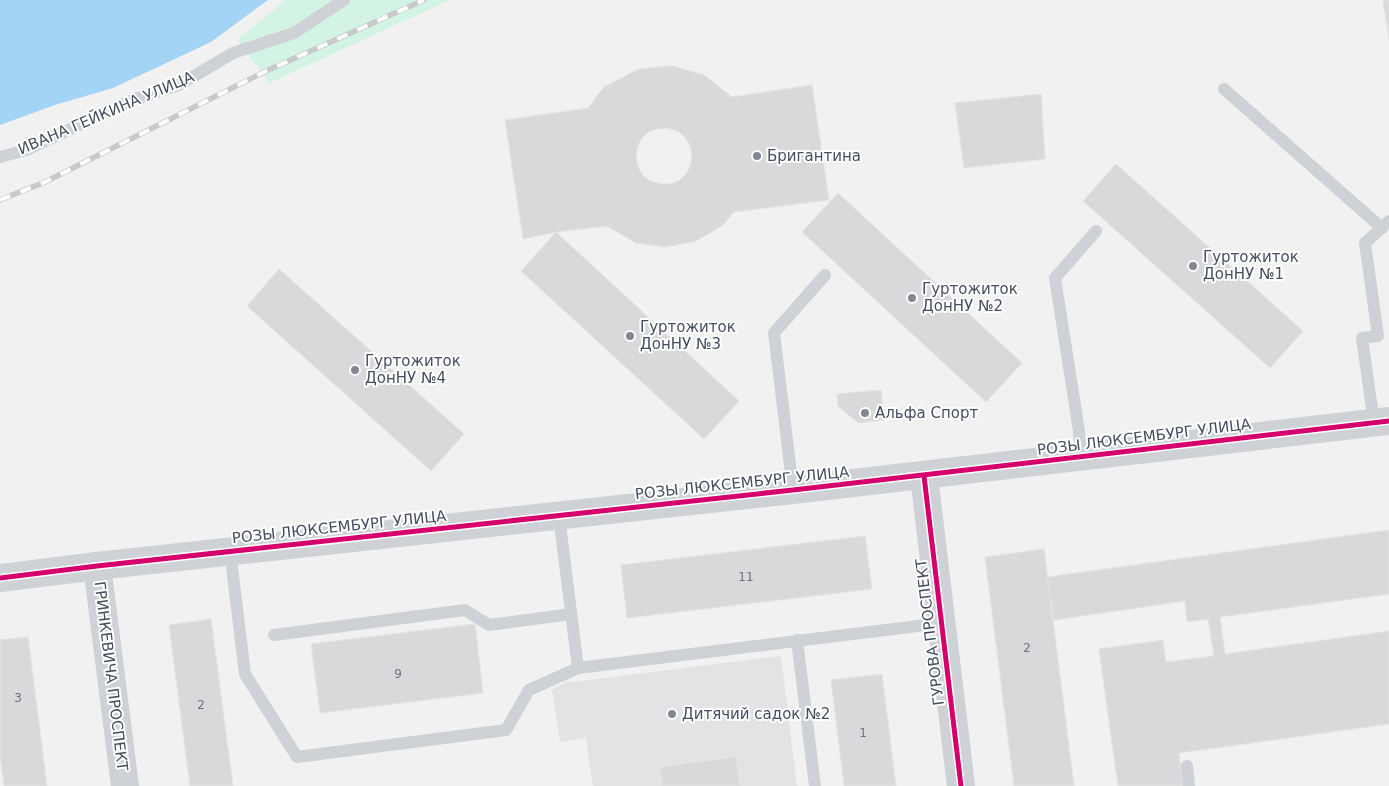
<svg xmlns="http://www.w3.org/2000/svg" width="1389" height="786" font-family="'DejaVu Sans',sans-serif">
<rect width="100%" height="100%" fill="#f2f1f1"/>
<!-- education -->
<polygon fill="#e3e2e4" points="781,656 797,786 593,786 586,738 560,742 552,690 564,683"/>
<!-- green -->
<polygon fill="#d3f3e5" points="286,0 450,0 269,83 237,40"/>
<!-- water -->
<polygon fill="#a4d4f5" points="0,0 268,0 211,42 113,88 55,105 0,125"/>
<!-- building -->
<g fill="#d9d8db" stroke="#e3e2e4" fill-rule="evenodd">
<polygon points="1383,0 1389,0 1389,39"/>
<path d="M672,66L704,75L732,97L812,85L829,200L734,212L723,225L696,241L666,247L636,243L607,226L556,232L523,239L505,120L588,108L604,87L639,69ZM667,128L677,131L685,137L690,145L692,154L691,164L687,173L680,180L671,184H661L651,181L643,176L638,167L636,158L637,148L641,139L648,132L657,129Z"/>
<polygon points="1041,94 1045,159 964,168 955,103"/>
<polygon points="1116,164 1303,331 1270,368 1083,201"/>
<polygon points="838,193 1022,363 986,402 802,232"/>
<polygon points="556,232 739,401 704,439 521,271"/>
<polygon points="279,269 464,434 431,471 247,306"/>
<polygon points="881,390 884,420 858,423 838,406 837,394"/>
<polygon points="1389,530 1389,594 1220,617 1225,654 1389,631 1389,724 1179,753 1183,786 1118,786 1099,649 1163,640 1166,662 1214,656 1208,619 1187,622 1185,601 1054,620 1047,577"/>
<polygon points="865,536 872,589 627,618 621,565"/>
<polygon points="1044,549 1074,786 1014,786 985,557"/>
<polygon points="211,619 233,786 190,786 169,625"/>
<polygon points="475,624 483,693 320,713 311,644"/>
<polygon points="28,637 47,786 4,786 0,755 0,640"/>
<polygon points="882,674 896,786 844,786 831,680"/>
<polygon points="736,757 740,786 663,786 660,767"/>
</g>
<g fill="none" stroke-linecap="round" stroke-linejoin="round">
<!-- lane -->
<g stroke="#ced1d5" stroke-width="12">
<polyline points="1224,89 1382,228"/>
<polyline points="0,157 26,150 132,100 179,85 233,53 294,33 344,0"/>
<polyline points="1374,423 1362,338 1378,336 1365,243 1389,221"/>
<polyline points="1081,457 1079,431 1055,278 1096,231"/>
<polyline points="793,490 774,333 825,275"/>
<polyline points="230,551 245,674 297,757 506,730 529,690 578,668 559,516"/>
<polyline points="274,635 465,610 489,625 571,614"/>
<polyline points="797,640 815,786"/>
<polyline points="578,668 942,623"/>
<polyline points="1187,766 1189,786"/>
</g>
<!-- secondary -->
<g stroke="#ced1d6" stroke-width="28">
<polyline points="924,476 961,786"/>
<polyline points="97,566 125,786"/>
<polyline points="0,578 97,566 793,490 1389,421"/>
</g>
<!-- rail casing -->
<g stroke="#c8c9cc" stroke-width="5.5">
<polyline id="rail" points="0,200 45,182 264,72 424,0"/>
</g>
<!-- rail -->
<use href="#rail" stroke="#fff" stroke-width="4" stroke-dasharray="11" stroke-linecap="butt"/>
<!-- cycleway casing -->
<g stroke="#fff" stroke-width="8">
<g id="cycleway">
<polyline points="924,476 961,786"/>
<polyline points="0,578 97,566 793,490 1389,421"/>
</g>
</g>
<!-- cycleway -->
<use href="#cycleway" stroke="#d6006c" stroke-width="5"/>
</g>
<!-- markers -->
<g fill="#828793" stroke="#fff" stroke-width="2">
<circle cx="757" cy="156" r="5"/>
<circle cx="1193" cy="266" r="5"/>
<circle cx="912" cy="298" r="5"/>
<circle cx="630" cy="336" r="5"/>
<circle cx="355" cy="370" r="5"/>
<circle cx="865" cy="413" r="5"/>
<circle cx="672" cy="714" r="5"/>
</g>
<g text-anchor="middle" stroke-width="4" stroke-linejoin="round" paint-order="stroke">
<!-- number labels -->
<g font-size="12" fill="#6c7280">
<text x="746" y="581">11</text>
<text x="1027" y="652">2</text>
<text x="398" y="678">9</text>
<text x="18" y="702">3</text>
<text x="201" y="709">2</text>
<text x="863" y="737">1</text>
</g>
<!-- street labels -->
<g font-size="15" fill="#454e60" stroke="#fff">
<text transform="translate(106 113) rotate(-23)" y="5">ИВАНА ГЕЙКИНА УЛИЦА</text>
<text transform="translate(1144 437) rotate(-7)" y="5">РОЗЫ ЛЮКСЕМБУРГ УЛИЦА</text>
<text transform="translate(742 483) rotate(-6)" y="5">РОЗЫ ЛЮКСЕМБУРГ УЛИЦА</text>
<text transform="translate(339 527) rotate(-6)" y="5">РОЗЫ ЛЮКСЕМБУРГ УЛИЦА</text>
<text transform="translate(930 632) rotate(-97)" y="5">ГУРОВА ПРОСПЕКТ</text>
<text transform="translate(111 676) rotate(83)" y="5">ГРИНКЕВИЧА ПРОСПЕКТ</text>
</g>
<!-- poi labels -->
<g font-size="15" fill="#454e60" stroke="#fff" text-anchor="start">
<text x="767" y="161">Бригантина</text>
<text x="1203" y="262">Гуртожиток<tspan x="1203" dy="17">ДонНУ №1</tspan></text>
<text x="922" y="294">Гуртожиток<tspan x="922" dy="17">ДонНУ №2</tspan></text>
<text x="640" y="332">Гуртожиток<tspan x="640" dy="17">ДонНУ №3</tspan></text>
<text x="365" y="366">Гуртожиток<tspan x="365" dy="17">ДонНУ №4</tspan></text>
<text x="875" y="418">Альфа Спорт</text>
<text x="682" y="719">Дитячий садок №2</text>
</g>
</g>
</svg>
